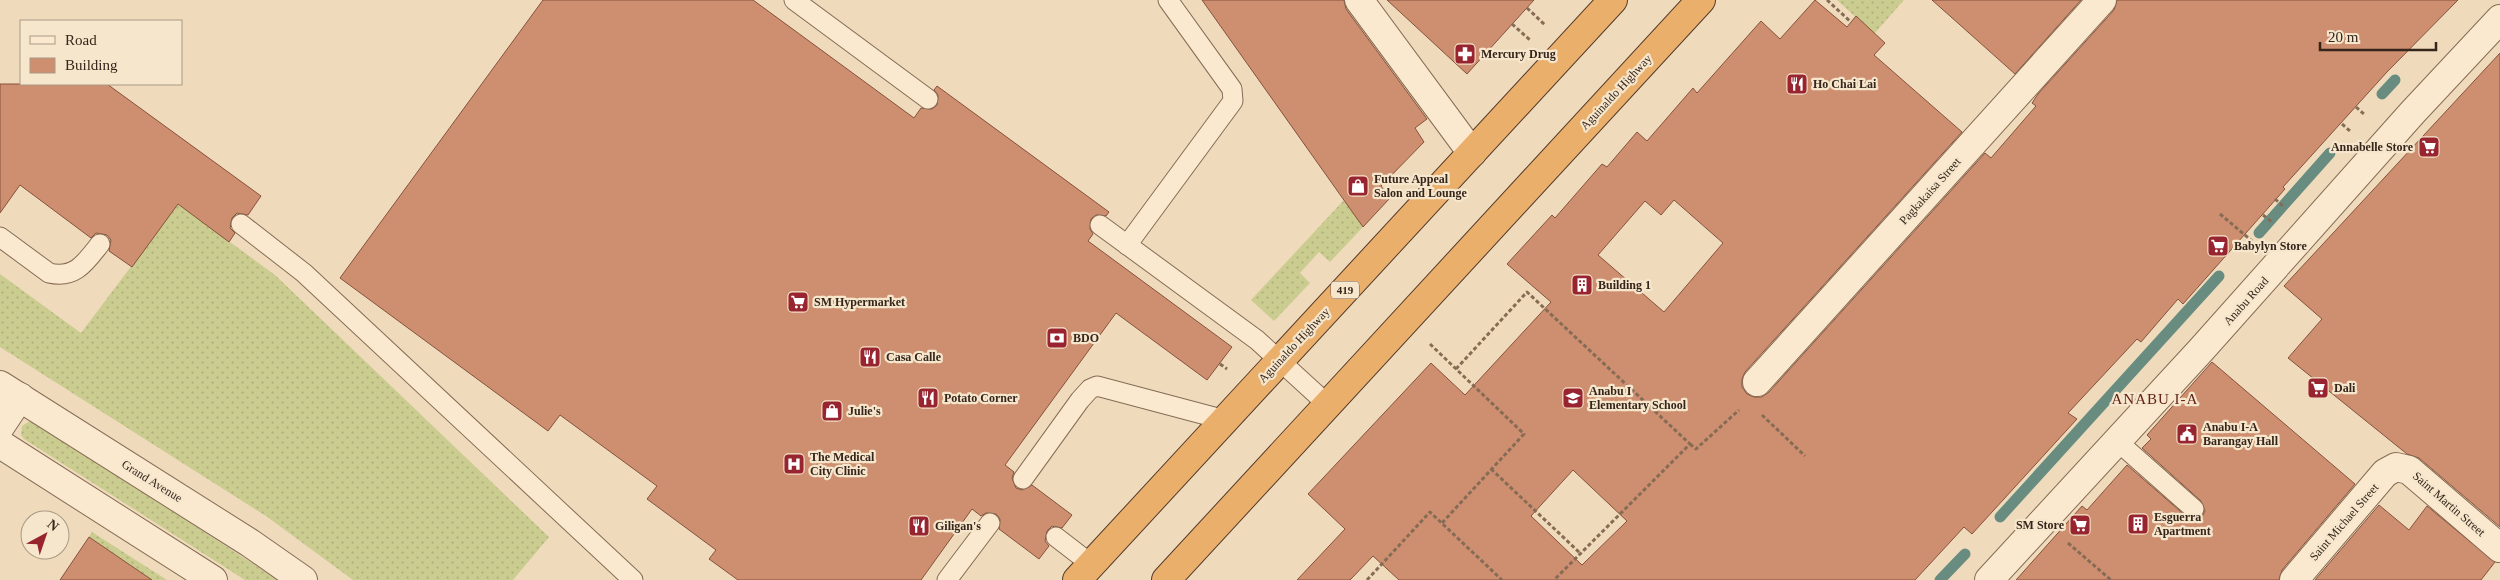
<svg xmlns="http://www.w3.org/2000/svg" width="2500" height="580" font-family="Georgia,serif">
<defs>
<pattern id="grass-dots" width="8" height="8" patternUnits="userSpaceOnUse" patternTransform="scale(1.25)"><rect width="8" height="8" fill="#cbcc90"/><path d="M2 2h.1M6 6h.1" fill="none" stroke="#afaf7c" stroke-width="1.8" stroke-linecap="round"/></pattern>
</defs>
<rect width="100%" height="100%" fill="#efdbbc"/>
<!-- grass -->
<g fill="url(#grass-dots)">
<polygon points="1837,0 1904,0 1874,34"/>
<polygon points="1344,200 1363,227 1330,262 1319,252 1300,273 1310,283 1274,321 1251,300"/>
<polygon points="178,204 275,275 549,537 513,580 353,580 266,516 0,347 0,274 81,333"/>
<polygon points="30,421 35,422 278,580 245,580 24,439 21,435 22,426"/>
<polygon points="92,532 167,580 152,580 89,537"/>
</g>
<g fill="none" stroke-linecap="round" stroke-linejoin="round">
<!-- stream -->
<g stroke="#688d80" stroke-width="11">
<polyline points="2382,94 2395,80"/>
<polyline points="2259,233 2330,153"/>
<polyline points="2000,517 2219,276"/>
<polyline points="1940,580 1965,554"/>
</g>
</g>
<!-- building -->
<g fill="#ce8f71" stroke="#86523b" fill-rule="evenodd">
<polygon points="543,0 753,0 914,118 921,108 932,109 937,105 938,95 934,90 937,86 1109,212 1106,216 1096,215 1091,219 1090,229 1093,234 1088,241 1232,347 1207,380 1116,313 1005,465 1014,472 1012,478 1016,488 1022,490 1032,485 1072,515 1062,528 1052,526 1047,531 1045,541 1049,546 1039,559 999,529 1000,519 996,514 986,513 981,516 972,509 921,580 738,580 709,559 716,550 647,499 657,486 560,415 548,431 340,278"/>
<polygon points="1202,0 1344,0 1346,9 1427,119 1415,128 1424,142 1381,186 1390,198 1363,227"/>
<polygon points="1387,0 1534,0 1467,74"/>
<path d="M1815,0L1847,27L1856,16L1885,43L1874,55L1962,132L1745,372L1742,379V387L1747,394L1754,397H1762L1769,392L1985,153L1991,158L2036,106L2032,103L2038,94L2114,10L2117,0H2458L2387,72L2283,187L2285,189L2183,304L2178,299L2141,342L2137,339L2068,413L2077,419L1972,534L1964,527L1915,580H1399L1373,556L1350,580H1297L1345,529L1308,494L1431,363L1465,395L1551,302L1507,264L1552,215L1555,218L1602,164L1607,167L1637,132L1647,141L1693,88L1697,93L1761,21L1780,39ZM1674,200L1723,243L1664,312L1598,255L1645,201L1661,215ZM1573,470L1627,521L1582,565L1531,516Z"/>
<polygon points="1932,0 2081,0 2015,74"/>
<polygon points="2500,53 2500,527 2419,458 2407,454 2288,358 2322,319 2284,286"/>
<polygon points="0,84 107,84 261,196 248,215 237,213 232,218 230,228 235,233 229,242 178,204 132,267 109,251 111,240 107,235 96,233 91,238 20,185 0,213"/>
<polygon points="2212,362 2355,484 2282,570 2279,580 2016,580 2082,506 2087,510 2127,465 2187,517 2192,520 2202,517 2205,511 2201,501 2142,448 2151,439 2147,435"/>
<polygon points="2379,505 2409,530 2427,506 2495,562 2481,580 2315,580"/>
<polygon points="89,537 152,580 60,580"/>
</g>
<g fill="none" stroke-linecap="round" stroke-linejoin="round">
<!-- service casing -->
<g stroke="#866b55" stroke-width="21">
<g id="service">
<polyline points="794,0 928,99"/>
<polyline points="241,224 304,273 633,580"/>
<polyline points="1100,225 1257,340 1327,404"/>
<path d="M0,237L49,273C75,279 85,263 100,244"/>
<polyline points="1127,245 1233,101 1232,89 1168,0"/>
<polyline points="2117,441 2194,509"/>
<polyline points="1023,479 1080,400 1090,389 1097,386 1225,420"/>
<polyline points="1056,537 1091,564"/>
<polyline points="947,580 990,523"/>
</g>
</g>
<!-- minor casing -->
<g stroke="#866b55" stroke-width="30">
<g id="minor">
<polyline points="1359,0 1472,153"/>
<polyline points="1757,382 2102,0"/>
<polyline points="0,385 250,543 303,580"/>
<polyline points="0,427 20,397"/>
<polyline points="0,444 213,580"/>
<polyline points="2294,580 2385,473 2396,467 2409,470 2500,548"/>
</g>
</g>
<!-- tertiary casing -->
<g stroke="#866b55" stroke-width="30">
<polyline id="tertiary" points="1989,580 2201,350 2413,112 2500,19"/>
</g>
<!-- trunk casing -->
<g stroke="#543a2a" stroke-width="30">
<g id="trunk">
<polyline points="1077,580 1613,0"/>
<polyline points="1166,580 1701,0"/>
</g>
</g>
<!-- path -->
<g stroke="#866b55" stroke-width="3" stroke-dasharray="4 2.5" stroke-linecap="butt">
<polyline points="1827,0 1851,22"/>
<polyline points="1527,8 1545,25"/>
<polyline points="1512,24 1530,40"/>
<polyline points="2356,107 2365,115"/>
<polyline points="2342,124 2350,131"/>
<polyline points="2275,199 2284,207"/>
<polyline points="2220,214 2252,241"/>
<polyline points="2263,215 2272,222"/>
<polyline points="1430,344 1524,434 1442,523"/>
<polyline points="1220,364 1227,369"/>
<polyline points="1456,369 1527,292 1690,444 1554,580"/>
<polyline points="1762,415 1805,456"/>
<polyline points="1690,444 1696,449 1739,410"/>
<polyline points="1491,469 1580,553"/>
<polyline points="2068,543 2111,580"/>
<polyline points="1367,580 1430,512 1502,580"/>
</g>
<!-- service -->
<use href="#service" stroke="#fae9cf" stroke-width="19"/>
<!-- minor -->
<use href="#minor" stroke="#fae9cf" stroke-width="28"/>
<!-- tertiary -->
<use href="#tertiary" stroke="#fae9cf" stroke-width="28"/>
<!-- trunk -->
<use href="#trunk" stroke="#ebaf6c" stroke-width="28"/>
</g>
<!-- icons -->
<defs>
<g id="pharmacy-square" transform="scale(1.125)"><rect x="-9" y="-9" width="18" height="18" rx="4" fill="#97242f" stroke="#f6e6cc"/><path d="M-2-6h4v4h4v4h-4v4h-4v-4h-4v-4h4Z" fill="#fff"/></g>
<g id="restaurant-square" transform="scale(1.125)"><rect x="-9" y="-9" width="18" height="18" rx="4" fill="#97242f" stroke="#f6e6cc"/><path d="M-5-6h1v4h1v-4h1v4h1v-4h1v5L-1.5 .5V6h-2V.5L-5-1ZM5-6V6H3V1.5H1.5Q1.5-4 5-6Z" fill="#fff"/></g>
<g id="supermarket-square" transform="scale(1.125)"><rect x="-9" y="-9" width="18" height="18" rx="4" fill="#97242f" stroke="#f6e6cc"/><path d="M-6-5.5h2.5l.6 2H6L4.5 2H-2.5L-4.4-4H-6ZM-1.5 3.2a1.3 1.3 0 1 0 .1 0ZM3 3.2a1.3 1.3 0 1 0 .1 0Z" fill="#fff"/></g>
<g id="shop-square" transform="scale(1.125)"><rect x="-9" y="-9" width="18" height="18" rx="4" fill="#97242f" stroke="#f6e6cc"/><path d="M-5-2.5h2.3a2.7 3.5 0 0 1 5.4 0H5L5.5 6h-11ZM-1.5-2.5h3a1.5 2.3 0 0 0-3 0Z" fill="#fff"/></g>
<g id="building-square" transform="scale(1.125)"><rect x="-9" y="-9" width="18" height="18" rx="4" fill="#97242f" stroke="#f6e6cc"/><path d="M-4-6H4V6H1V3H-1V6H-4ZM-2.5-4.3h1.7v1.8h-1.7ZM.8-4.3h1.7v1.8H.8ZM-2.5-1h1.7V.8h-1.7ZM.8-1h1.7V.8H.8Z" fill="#fff"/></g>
<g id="bank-square" transform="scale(1.125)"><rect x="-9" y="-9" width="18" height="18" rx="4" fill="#97242f" stroke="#f6e6cc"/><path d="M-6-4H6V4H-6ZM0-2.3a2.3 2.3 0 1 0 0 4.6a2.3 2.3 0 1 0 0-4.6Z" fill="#fff"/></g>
<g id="school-square" transform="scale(1.125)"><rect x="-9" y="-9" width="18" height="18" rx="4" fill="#97242f" stroke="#f6e6cc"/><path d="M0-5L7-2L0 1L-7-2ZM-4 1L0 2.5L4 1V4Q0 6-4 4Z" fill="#fff"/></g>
<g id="civic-square" transform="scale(1.125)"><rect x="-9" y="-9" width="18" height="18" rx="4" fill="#97242f" stroke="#f6e6cc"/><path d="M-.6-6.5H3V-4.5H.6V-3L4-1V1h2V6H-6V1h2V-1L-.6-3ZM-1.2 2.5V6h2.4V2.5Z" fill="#fff"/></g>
<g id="hospital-square" transform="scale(1.125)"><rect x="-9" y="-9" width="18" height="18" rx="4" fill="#97242f" stroke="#f6e6cc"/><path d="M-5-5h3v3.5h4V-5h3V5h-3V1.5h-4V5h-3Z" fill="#fff"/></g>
</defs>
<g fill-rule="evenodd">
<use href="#pharmacy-square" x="1465" y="54"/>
<use href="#restaurant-square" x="1797" y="84"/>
<use href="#supermarket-square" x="2429" y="147"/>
<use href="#shop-square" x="1358" y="186"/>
<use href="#supermarket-square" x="2218" y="246"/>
<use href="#building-square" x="1582" y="285"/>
<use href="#supermarket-square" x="798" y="302"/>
<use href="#bank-square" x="1057" y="338"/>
<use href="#restaurant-square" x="870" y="357"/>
<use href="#supermarket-square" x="2318" y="388"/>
<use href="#restaurant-square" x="928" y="398"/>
<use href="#school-square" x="1573" y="398"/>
<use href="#shop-square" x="832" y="411"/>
<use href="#civic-square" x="2187" y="434"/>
<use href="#hospital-square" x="794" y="464"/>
<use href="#building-square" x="2138" y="524"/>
<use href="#supermarket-square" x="2080" y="525"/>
<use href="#restaurant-square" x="919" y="526"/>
</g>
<g text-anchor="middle" stroke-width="4.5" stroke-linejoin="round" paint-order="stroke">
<!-- shield labels -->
<rect fill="#f6e6cc" stroke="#6f5f50" stroke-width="1" x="1331" y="281.5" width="28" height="17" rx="4"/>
<g font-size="11" font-weight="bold" fill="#35251b">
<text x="1345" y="294">419</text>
</g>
<!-- poi labels -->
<g font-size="12" font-weight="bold" fill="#35251b" stroke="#f6e6cc" text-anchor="start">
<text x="1481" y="58">Mercury Drug</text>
<text x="1813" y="88">Ho Chai Lai</text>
<text x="2413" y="151" text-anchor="end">Annabelle Store</text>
<text x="1374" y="183">Future Appeal<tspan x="1374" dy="14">Salon and Lounge</tspan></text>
<text x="2234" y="250">Babylyn Store</text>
<text x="1598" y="289">Building 1</text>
<text x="814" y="306">SM Hypermarket</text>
<text x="1073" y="342">BDO</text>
<text x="886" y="361">Casa Calle</text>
<text x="2334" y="392">Dali</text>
<text x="1589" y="395">Anabu I<tspan x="1589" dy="14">Elementary School</tspan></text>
<text x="944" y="402">Potato Corner</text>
<text x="848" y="415">Julie's</text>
<text x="2203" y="431">Anabu I-A<tspan x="2203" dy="14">Barangay Hall</tspan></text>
<text x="810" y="461">The Medical<tspan x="810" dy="14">City Clinic</tspan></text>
<text x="2154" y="521">Esguerra<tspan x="2154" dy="14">Apartment</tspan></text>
<text x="2064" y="529" text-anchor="end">SM Store</text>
<text x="935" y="530">Giligan's</text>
</g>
<!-- street labels -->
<g font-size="12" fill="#35251b" stroke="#f6e6cc">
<text transform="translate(1616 92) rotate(-47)" y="4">Aguinaldo Highway</text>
<text transform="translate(1930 191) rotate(-48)" y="4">Pagkakaisa Street</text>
<text transform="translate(2246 301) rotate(-48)" y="4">Anabu Road</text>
<text transform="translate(1294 345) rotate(-47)" y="4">Aguinaldo Highway</text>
<text transform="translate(152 481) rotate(32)" y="4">Grand Avenue</text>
<text transform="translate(2449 504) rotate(41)" y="4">Saint Martin Street</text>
<text transform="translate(2344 522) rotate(-49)" y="4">Saint Michael Street</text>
</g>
<!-- quarter labels -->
<g font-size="15" letter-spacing="1" fill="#632219" stroke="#f6e6cc">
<text x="2155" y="404">ANABU I-A</text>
</g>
</g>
<!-- legend -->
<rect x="20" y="20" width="162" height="65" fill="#f6e6cc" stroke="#a99985"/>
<rect x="30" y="36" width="25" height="8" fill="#fae9cf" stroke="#a99985"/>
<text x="65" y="45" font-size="15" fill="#35251b">Road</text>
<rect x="30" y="58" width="25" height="15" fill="#ce8f71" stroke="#a99985"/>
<text x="65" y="70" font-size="15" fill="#35251b">Building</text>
<!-- north arrow -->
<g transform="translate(45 535) rotate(40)"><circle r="24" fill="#f6e6cc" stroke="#a99985"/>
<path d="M0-4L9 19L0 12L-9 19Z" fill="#97242f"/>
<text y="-8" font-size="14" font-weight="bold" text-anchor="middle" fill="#35251b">N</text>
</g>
<!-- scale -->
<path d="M2320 42v8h116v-8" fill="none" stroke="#35251b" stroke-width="2.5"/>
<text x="2328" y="42" font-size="15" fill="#35251b" stroke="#f6e6cc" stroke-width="4" paint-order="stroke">20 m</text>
</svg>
